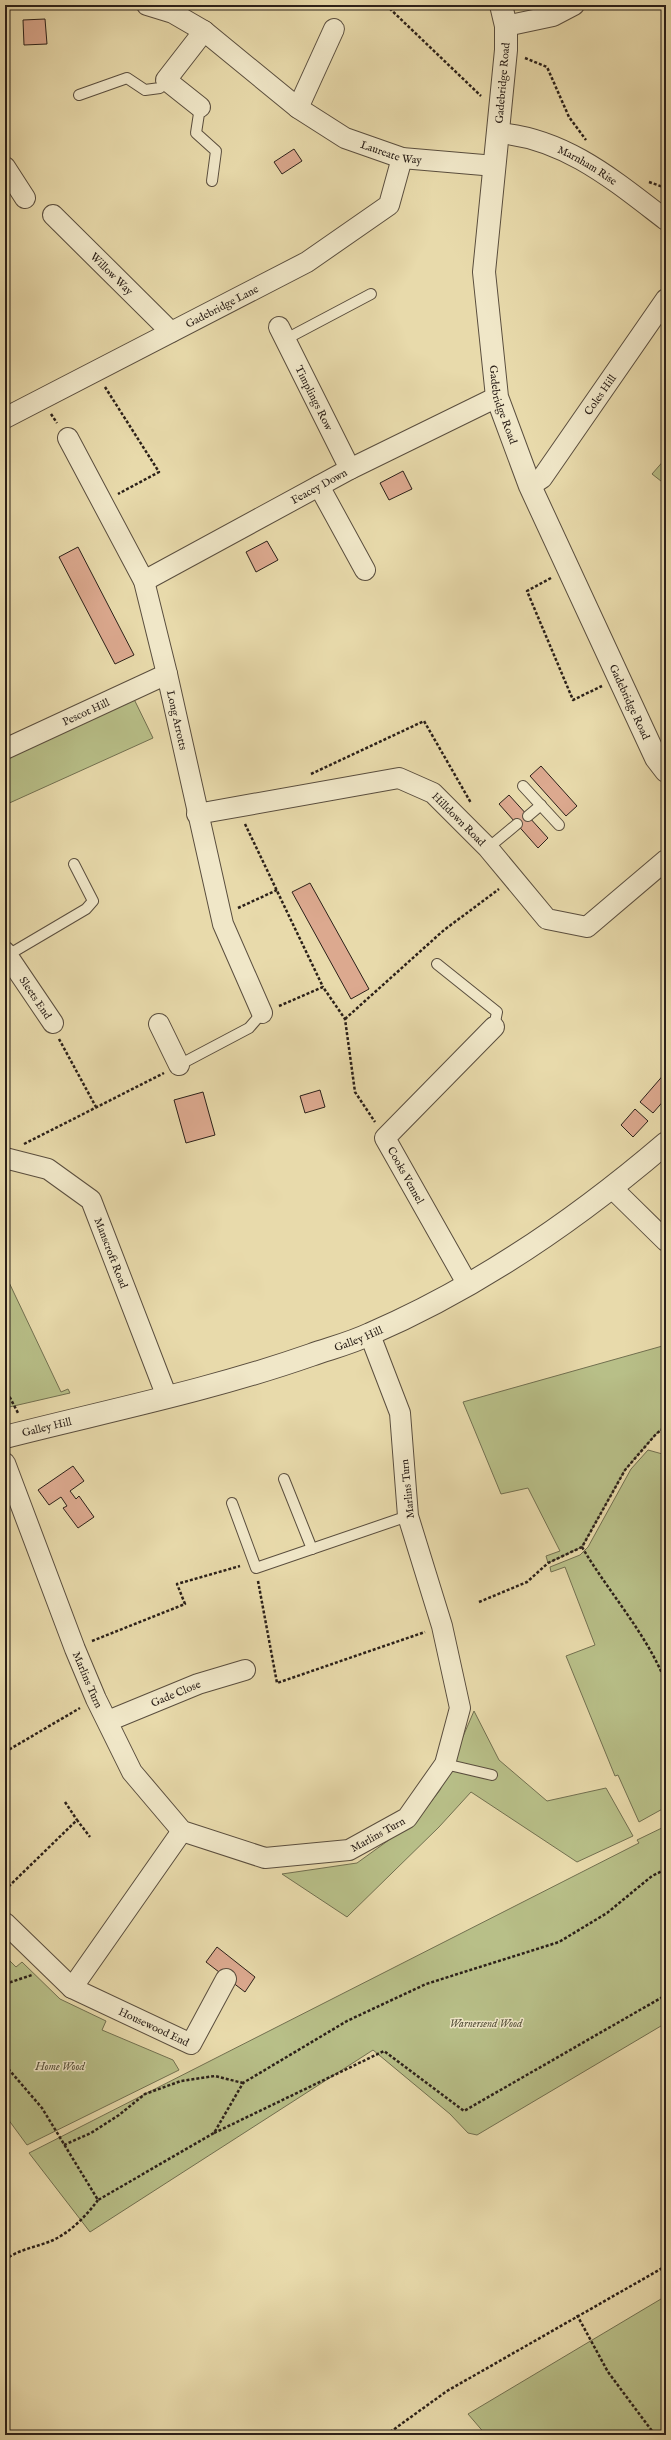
<svg xmlns="http://www.w3.org/2000/svg" width="671" height="2440" font-family="'IM FELL English',serif">
<rect width="100%" height="100%" fill="#e8daab"/>
<filter id="stains"><feTurbulence type="fractalNoise" baseFrequency=".005" numOctaves="4"/><feColorMatrix values="0 0 0 0 .2 0 0 0 0 .09 0 0 0 0 .02 0 0 0 .5 -.17"/></filter>
<radialGradient id="worn" r=".72"><stop offset=".6" stop-color="#630" stop-opacity="0"/><stop offset="1" stop-color="#630" stop-opacity=".3"/></radialGradient>
<!-- green -->
<g fill="#b8bf88" stroke="#727050">
<polygon points="666,458 666,485 652,474"/>
<polygon points="132,695 153,738 5,805 5,755"/>
<polygon points="5,1274 61,1392 68,1389 70,1393 5,1408"/>
<polygon points="666,1345 666,1426 656,1434 625,1470 582,1547 548,1563 546,1556 560,1551 528,1488 501,1494 463,1402"/>
<polygon points="648,1450 666,1455 666,1807 639,1822 618,1775 615,1776 566,1656 595,1645 565,1567 551,1572 550,1567 580,1555 588,1547 631,1469"/>
<polygon points="474,1711 499,1760 547,1801 606,1788 633,1836 577,1862 471,1792 439,1827 347,1917 282,1874 357,1863 418,1819 440,1790"/>
<polygon points="666,1826 666,2023 477,2135 468,2133 450,2114 373,2050 90,2232 29,2153 639,1843 637,1840"/>
<polygon points="5,1956 16,1967 22,1962 60,1999 106,2021 102,2030 173,2060 179,2070 27,2145 5,2115"/>
<polygon points="666,2296 666,2435 486,2435 468,2414"/>
</g>
<!-- building -->
<g fill="#dca98f" stroke="#2b2019">
<polygon points="45,19 47,44 24,45 23,20"/>
<polygon points="294,149 302,161 282,174 274,162"/>
<polygon points="403,471 412,489 389,500 380,483"/>
<polygon points="267,541 278,560 256,572 246,552"/>
<polygon points="78,547 134,655 115,664 59,557"/>
<polygon points="541,766 577,806 566,816 530,776"/>
<polygon points="509,795 548,838 538,848 499,804"/>
<polygon points="310,883 369,989 351,999 292,892"/>
<polygon points="666,1072 666,1098 653,1113 640,1102"/>
<polygon points="320,1090 325,1107 305,1113 300,1096"/>
<polygon points="203,1092 215,1135 186,1143 174,1100"/>
<polygon points="635,1109 648,1121 633,1137 621,1125"/>
<polygon points="73,1466 84,1481 70,1491 76,1499 79,1496 94,1517 78,1528 63,1508 67,1506 61,1497 49,1505 38,1490"/>
<polygon points="217,1947 255,1977 245,1992 206,1962"/>
</g>
<g fill="none" stroke-linecap="round" stroke-linejoin="round">
<!-- service casing -->
<g stroke="#5a4e3e" stroke-width="12">
<g id="service">
<polyline points="79,95 127,78 145,90 160,88 166,80"/>
<polyline points="200,107 196,133 216,151 212,181"/>
<polyline points="286,339 371,294"/>
<polyline points="523,786 559,825"/>
<polyline points="528,816 541,805"/>
<polyline points="488,848 517,824"/>
<polyline points="8,955 86,909 93,901 74,864"/>
<polyline points="437,964 497,1012 494,1027"/>
<polyline points="179,1065 249,1028 262,1013"/>
<polyline points="284,1479 312,1549"/>
<polyline points="232,1503 256,1568 408,1516"/>
<polyline points="445,1764 492,1775"/>
</g>
</g>
<!-- minor casing -->
<g stroke="#5a4e3e" stroke-width="22">
<g id="minor">
<path id="s1" d="M147,5L173,13L204,31L298,108L345,138L402,158L495,166"/>
<polyline points="506,26 553,16 574,5"/>
<polyline points="200,107 166,80 204,31"/>
<polyline points="298,108 334,29"/>
<path id="s2" d="M498,133C565,138 615,181 666,220"/>
<polyline points="5,167 25,198"/>
<path id="s3" d="M53,215L171,332"/>
<path id="s4" d="M279,327L350,469"/>
<path id="s5" d="M5,418L307,262L389,205L402,158"/>
<path id="s6" d="M68,438L144,581L167,674L223,924L262,1013"/>
<polyline points="319,486 365,570"/>
<path id="s7" d="M530,486L542,478L666,299"/>
<path id="s8" d="M144,581L350,469L497,397"/>
<path id="s9" d="M5,749L167,674"/>
<path id="s10" d="M197,814L399,778L433,793L488,848L547,919L587,927L666,860"/>
<path id="s11" d="M5,952L53,1023"/>
<polyline points="159,1024 179,1065"/>
<path id="s12" d="M5,1158L48,1169L91,1200L167,1397"/>
<polyline points="613,1189 666,1241"/>
<polyline points="468,1285 385,1138 494,1027"/>
<path id="s13" d="M5,1463L75,1649L96,1699L132,1772L182,1831L265,1858L349,1850L407,1818L445,1764L460,1708L442,1626L408,1516L400,1413L370,1335"/>
<path id="s14" d="M108,1721L198,1684L245,1670"/>
<path id="s15" d="M5,1923L72,1988L191,2044L226,1979"/>
<polyline points="72,1988 182,1831"/>
</g>
</g>
<!-- tertiary casing -->
<g stroke="#5a4e3e" stroke-width="24">
<g id="tertiary">
<path id="s16" d="M501,5L506,26V50L484,272L497,397L530,486L656,758L666,771"/>
<path id="s17" d="M5,1437C107,1411 211,1390 311,1355C331,1348 351,1343 370,1334C479,1287 576,1220 666,1143"/>
</g>
</g>
<!-- path -->
<g stroke="#2b2019" stroke-width="2.5" stroke-dasharray="3 2" stroke-linecap="butt">
<polyline points="386,5 481,96"/>
<polyline points="525,58 547,67 569,117 586,140"/>
<polyline points="649,182 666,188"/>
<polyline points="105,387 159,472 118,494"/>
<polyline points="51,414 57,423"/>
<polyline points="551,578 527,591 573,700 602,686"/>
<polyline points="311,774 424,721 471,803"/>
<polyline points="245,824 323,987"/>
<polyline points="238,908 277,890"/>
<polyline points="279,1006 323,987 345,1019 355,1092 375,1122"/>
<polyline points="345,1019 444,930 499,889"/>
<polyline points="59,1039 96,1107"/>
<polyline points="24,1144 164,1073"/>
<polyline points="5,1388 18,1413"/>
<path d="M582,1547C609,1593 647,1634 666,1683"/>
<polyline points="258,1581 277,1683 425,1632"/>
<polyline points="479,1602 527,1582 548,1563 582,1547 625,1470 656,1434 666,1426"/>
<polyline points="92,1641 185,1604 177,1584 240,1566"/>
<polyline points="5,1752 80,1708"/>
<polyline points="65,1802 77,1820"/>
<polyline points="5,1890 77,1820 90,1837"/>
<polyline points="5,1984 32,1975"/>
<polyline points="5,2065 42,2108 98,2200 214,2133 243,2083 347,2021 426,1984 559,1942 607,1913 652,1876 666,1869"/>
<polyline points="214,2133 384,2051 464,2111 666,1995"/>
<polyline points="64,2145 91,2133 119,2115 145,2094 181,2081 215,2076 243,2083"/>
<path d="M5,2260C17,2250 36,2247 51,2241C70,2233 86,2216 98,2200"/>
<polyline points="577,2315 608,2372 655,2435"/>
<polyline points="386,2435 447,2391 666,2266"/>
</g>
<!-- service -->
<use href="#service" stroke="#f0e7c8" stroke-width="10"/>
<!-- minor -->
<use href="#minor" stroke="#f0e7c8" stroke-width="20"/>
<!-- tertiary -->
<use href="#tertiary" stroke="#f0e7c8" stroke-width="22"/>
</g>
<g text-anchor="middle" stroke-width="3" stroke-linejoin="round" paint-order="stroke">
<!-- street labels -->
<g font-size="11" fill="#2b2019" stroke="#f0e7c8">
<text transform="translate(502 83) rotate(-85)" y="4">Gadebridge Road</text>
<text dy="4" stroke="none"><textPath href="#s1" startOffset="289">Laureate Way</textPath></text>
<text dy="4" stroke="none"><textPath href="#s2" startOffset="96">Marnham Rise</textPath></text>
<text dy="4" stroke="none"><textPath href="#s3" startOffset="83">Willow Way</textPath></text>
<text dy="4" stroke="none"><textPath href="#s5" startOffset="244">Gadebridge Lane</textPath></text>
<text dy="4" stroke="none"><textPath href="#s7" startOffset="116">Coles Hill</textPath></text>
<text dy="4" stroke="none"><textPath href="#s4" startOffset="79">Timplings Row</textPath></text>
<text dy="4" stroke="none"><textPath href="#s16" startOffset="403">Gadebridge Road</textPath></text>
<text dy="4" stroke="none"><textPath href="#s8" startOffset="199">Feacey Down</textPath></text>
<text dy="4" stroke="none"><textPath href="#s16" startOffset="727">Gadebridge Road</textPath></text>
<text dy="4" stroke="none"><textPath href="#s9" startOffset="89">Pescot Hill</textPath></text>
<text dy="4" stroke="none"><textPath href="#s6" startOffset="305">Long Arrotts</textPath></text>
<text dy="4" stroke="none"><textPath href="#s10" startOffset="279">Hilldown Road</textPath></text>
<text dy="4" stroke="none"><textPath href="#s11" startOffset="55">Sleets End</textPath></text>
<text transform="translate(406 1175) rotate(61)" y="4">Cooks Vennel</text>
<text dy="4" stroke="none"><textPath href="#s12" startOffset="154">Manscroft Road</textPath></text>
<text dy="4" stroke="none"><textPath href="#s17" startOffset="367">Galley Hill</textPath></text>
<text dy="4" stroke="none"><textPath href="#s17" startOffset="43">Galley Hill</textPath></text>
<text transform="translate(407 1489) rotate(-96)" y="4">Marlins Turn</text>
<text dy="4" stroke="none"><textPath href="#s13" startOffset="232">Marlins Turn</textPath></text>
<text dy="4" stroke="none"><textPath href="#s14" startOffset="73">Gade Close</textPath></text>
<text dy="4" stroke="none"><textPath href="#s13" startOffset="616">Marlins Turn</textPath></text>
<text dy="4" stroke="none"><textPath href="#s15" startOffset="184">Housewood End</textPath></text>
</g>
<!-- park labels -->
<g font-size="11" font-style="italic" fill="#55503a" stroke="#f0e7c8">
<text x="486" y="2027">Warnersend Wood</text>
<text x="60" y="2070">Home Wood</text>
</g>
</g>
<!-- margin -->
<rect width="671" height="2440" fill="none" stroke="#e8daab" stroke-width="20"/>
<rect x="6" y="6" width="659" height="2428" fill="none" stroke="#2b2019" stroke-width="2"/>
<rect x="10" y="10" width="651" height="2420" fill="none" stroke="#2b2019"/>
<rect width="100%" height="100%" filter="url(#stains)"/>
<rect width="100%" height="100%" fill="url(#worn)"/>
</svg>
